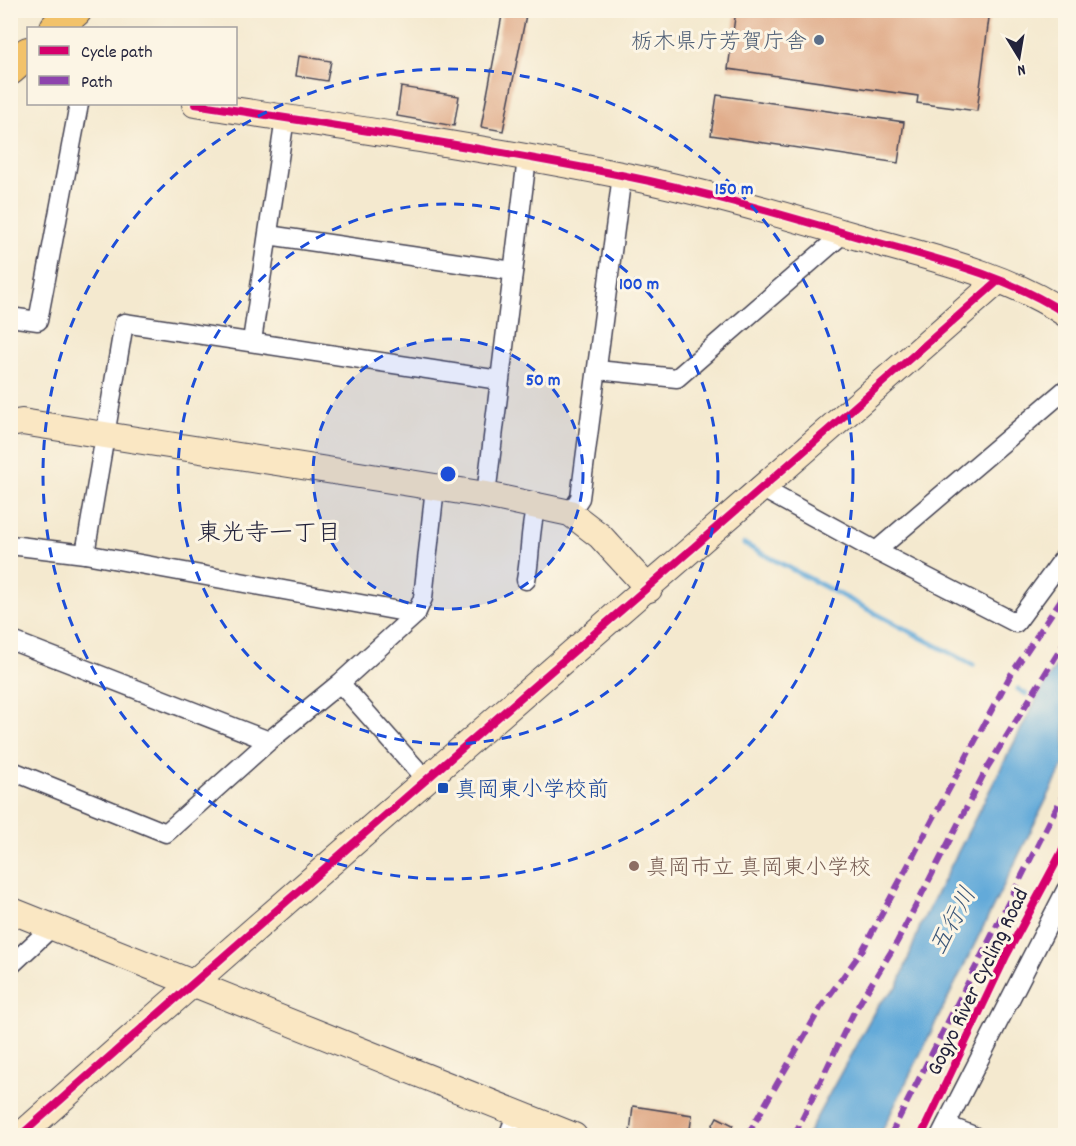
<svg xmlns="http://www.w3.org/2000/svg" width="1076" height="1146" font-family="Dekko,'Klee One',sans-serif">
<rect width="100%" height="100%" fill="#fcf5e5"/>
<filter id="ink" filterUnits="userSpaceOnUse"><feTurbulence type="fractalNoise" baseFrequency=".0167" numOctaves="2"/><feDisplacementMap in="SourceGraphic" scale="12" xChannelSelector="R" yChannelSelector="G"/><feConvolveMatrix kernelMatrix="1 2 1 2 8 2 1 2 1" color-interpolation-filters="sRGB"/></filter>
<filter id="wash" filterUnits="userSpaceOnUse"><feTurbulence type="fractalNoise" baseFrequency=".008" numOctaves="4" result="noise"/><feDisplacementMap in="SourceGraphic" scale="24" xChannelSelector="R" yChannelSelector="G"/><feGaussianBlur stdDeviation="1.35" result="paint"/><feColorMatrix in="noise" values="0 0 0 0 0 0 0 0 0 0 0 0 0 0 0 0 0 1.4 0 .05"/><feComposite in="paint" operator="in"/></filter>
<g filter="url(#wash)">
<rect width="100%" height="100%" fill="#f4e9cf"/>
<!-- water -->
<polygon fill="#63aad9" stroke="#42668a" stroke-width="1.5" points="1065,650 1065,762 880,1135 807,1135 878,1005 898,986 921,924 1036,700"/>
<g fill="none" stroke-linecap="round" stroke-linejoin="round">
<!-- stream -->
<g stroke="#63aad9" stroke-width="5">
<polyline points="744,544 973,665"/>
<polyline points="1018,689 1026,694"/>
</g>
</g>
<g id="blocks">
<!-- building -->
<g fill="#dfa986">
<polygon points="503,10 527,10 503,131 481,127"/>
<polygon points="736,10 990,10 977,111 917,103 918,96 728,69"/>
<polygon points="299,56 331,61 327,81 296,76"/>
<polygon points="401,87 459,96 454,126 397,116"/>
<polygon points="717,95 904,122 898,163 711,135"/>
<polygon points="633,1106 692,1115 689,1136 630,1133"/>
<polygon points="717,1117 733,1125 727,1136 707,1136"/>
</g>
</g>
</g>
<g filter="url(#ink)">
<use href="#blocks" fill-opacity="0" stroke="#424051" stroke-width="1.5"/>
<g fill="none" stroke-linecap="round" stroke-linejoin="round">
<!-- street casing -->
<g stroke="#424051" stroke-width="21">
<g id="street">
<polyline points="268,235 513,271"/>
<polyline points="10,317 38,321 79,104"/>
<polyline points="252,341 285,118"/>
<polyline points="597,370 677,378 844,233"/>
<polyline points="763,489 876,551 1016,623 1066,555"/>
<polyline points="486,495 527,158"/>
<polyline points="570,513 580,498 622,175"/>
<polyline points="10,545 85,554 416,614"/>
<polyline points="876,551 1066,389"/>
<polyline points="85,554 124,323 499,380"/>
<path d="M526,580C531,555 529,531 536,506"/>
<polyline points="10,640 269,741"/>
<polyline points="340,683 427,781"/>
<polyline points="10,770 166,833 269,741 340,683 416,614 423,598 435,487"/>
<polyline points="10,966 53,926"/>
<polyline points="946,1125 974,1136"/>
<polyline points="508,1136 517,1113"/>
<polyline points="940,1136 1066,890"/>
</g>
</g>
<!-- secondary casing -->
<g stroke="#424051" stroke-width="28">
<g id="secondary">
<path d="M195,104C337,126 480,147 621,175C701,191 780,214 858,237C928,257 1004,273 1066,314"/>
<polyline points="10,424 22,422 486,495 570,513 600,536 649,589"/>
<polyline points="10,910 574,1136"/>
<path d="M20,1136C344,848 674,567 998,281"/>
</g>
</g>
<!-- highway casing -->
<g stroke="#424051" stroke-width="34">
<g id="highway">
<polyline points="56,28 76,10"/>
<polyline points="10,69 28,53"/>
</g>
</g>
<!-- street -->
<use href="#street" stroke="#fff" stroke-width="18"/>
<!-- secondary -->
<use href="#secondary" stroke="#fae7c3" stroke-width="26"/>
<!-- highway -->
<use href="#highway" stroke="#f2c26a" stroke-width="32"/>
<!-- quiet -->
<g stroke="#8e44ad" stroke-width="6" stroke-dasharray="12 6" stroke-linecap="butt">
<polyline points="747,1136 821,1007 862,951 1010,676 1066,592"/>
<polyline points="794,1136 853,1014 897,942 987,768 1066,640"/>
<polyline points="890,1136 1066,789"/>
</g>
<!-- cycleway casing -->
<g stroke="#fcf5e5" stroke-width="11">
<g id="cycleway">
<path d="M195,104C337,126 480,147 621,175C701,191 780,214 858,237C928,257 1004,273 1066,314"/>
<path d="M20,1136C344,848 674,567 998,281"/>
<polyline points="921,1136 1006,956 1066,844"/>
</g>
</g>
<!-- cycleway -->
<use href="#cycleway" stroke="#d6006c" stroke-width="8"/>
</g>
</g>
<!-- distance rings -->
<circle cx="448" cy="474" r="135" fill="#1d4ed8" fill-opacity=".12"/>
<g fill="none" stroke="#1d4ed8" stroke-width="3" stroke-dasharray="10 8">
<circle cx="448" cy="474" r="135"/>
<circle cx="448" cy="474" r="270"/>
<circle cx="448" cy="474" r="405"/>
</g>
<!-- markers -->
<circle fill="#5c6f8a" stroke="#fcf5e5" stroke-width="2" cx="819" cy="40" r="6"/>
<rect fill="#1a4fb4" stroke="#fcf5e5" stroke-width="2" x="437" y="782" width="12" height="12" rx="3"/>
<circle fill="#8d6e63" stroke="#fcf5e5" stroke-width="2" cx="634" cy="866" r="6"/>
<g text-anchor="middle" stroke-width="6" stroke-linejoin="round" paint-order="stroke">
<!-- service labels -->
<g font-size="22" fill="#4e5e75" stroke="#fcf5e5" text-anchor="end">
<text x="807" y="48">栃木県庁芳賀庁舎</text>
</g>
<!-- transit labels -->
<g font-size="22" fill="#164399" stroke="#fcf5e5" text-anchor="start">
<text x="455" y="796">真岡東小学校前</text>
</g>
<!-- education labels -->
<g font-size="22" fill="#785e54" stroke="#fcf5e5" text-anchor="start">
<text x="646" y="874">真岡市立 真岡東小学校</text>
</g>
<!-- street labels -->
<g font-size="22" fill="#22223b" stroke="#fcf5e5">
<text transform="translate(976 981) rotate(-64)" y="8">Gogyo River Cycling Road</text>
</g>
<!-- neighbourhood labels -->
<g font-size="24" fill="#22223b" stroke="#fcf5e5">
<text x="269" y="540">東光寺一丁目</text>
</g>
<!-- water labels -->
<g font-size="24" font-style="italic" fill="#3c587a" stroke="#fcf5e5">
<text transform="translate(952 920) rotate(-62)" y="8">五行川</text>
</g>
</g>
<circle cx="448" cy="474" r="9" fill="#1d4ed8" stroke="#fcf5e5" stroke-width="3"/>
<g font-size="18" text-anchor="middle" font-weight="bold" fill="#1d4ed8" stroke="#fcf5e5" stroke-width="6" stroke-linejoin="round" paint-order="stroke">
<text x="734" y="194">150 m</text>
<text x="639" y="289">100 m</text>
<text x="543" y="385">50 m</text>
</g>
<!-- margin -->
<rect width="1076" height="1146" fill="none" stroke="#fcf5e5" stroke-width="36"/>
<!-- legend -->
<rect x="27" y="27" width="210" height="78" fill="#fcf5e5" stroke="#a5a1a1" stroke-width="1.5"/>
<rect x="39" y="46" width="30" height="9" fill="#d6006c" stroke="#a5a1a1" stroke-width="1.5"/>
<text x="81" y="57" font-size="18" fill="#22223b">Cycle path</text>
<rect x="39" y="76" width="30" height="9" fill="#8e44ad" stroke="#a5a1a1" stroke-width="1.5"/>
<text x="81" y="87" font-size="18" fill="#22223b">Path</text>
<!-- north arrow -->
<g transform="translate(1019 57) rotate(169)" stroke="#fcf5e5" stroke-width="4.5" paint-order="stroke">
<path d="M0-4.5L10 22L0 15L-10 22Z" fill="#22223b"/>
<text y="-9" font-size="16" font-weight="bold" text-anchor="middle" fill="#22223b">N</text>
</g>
</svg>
